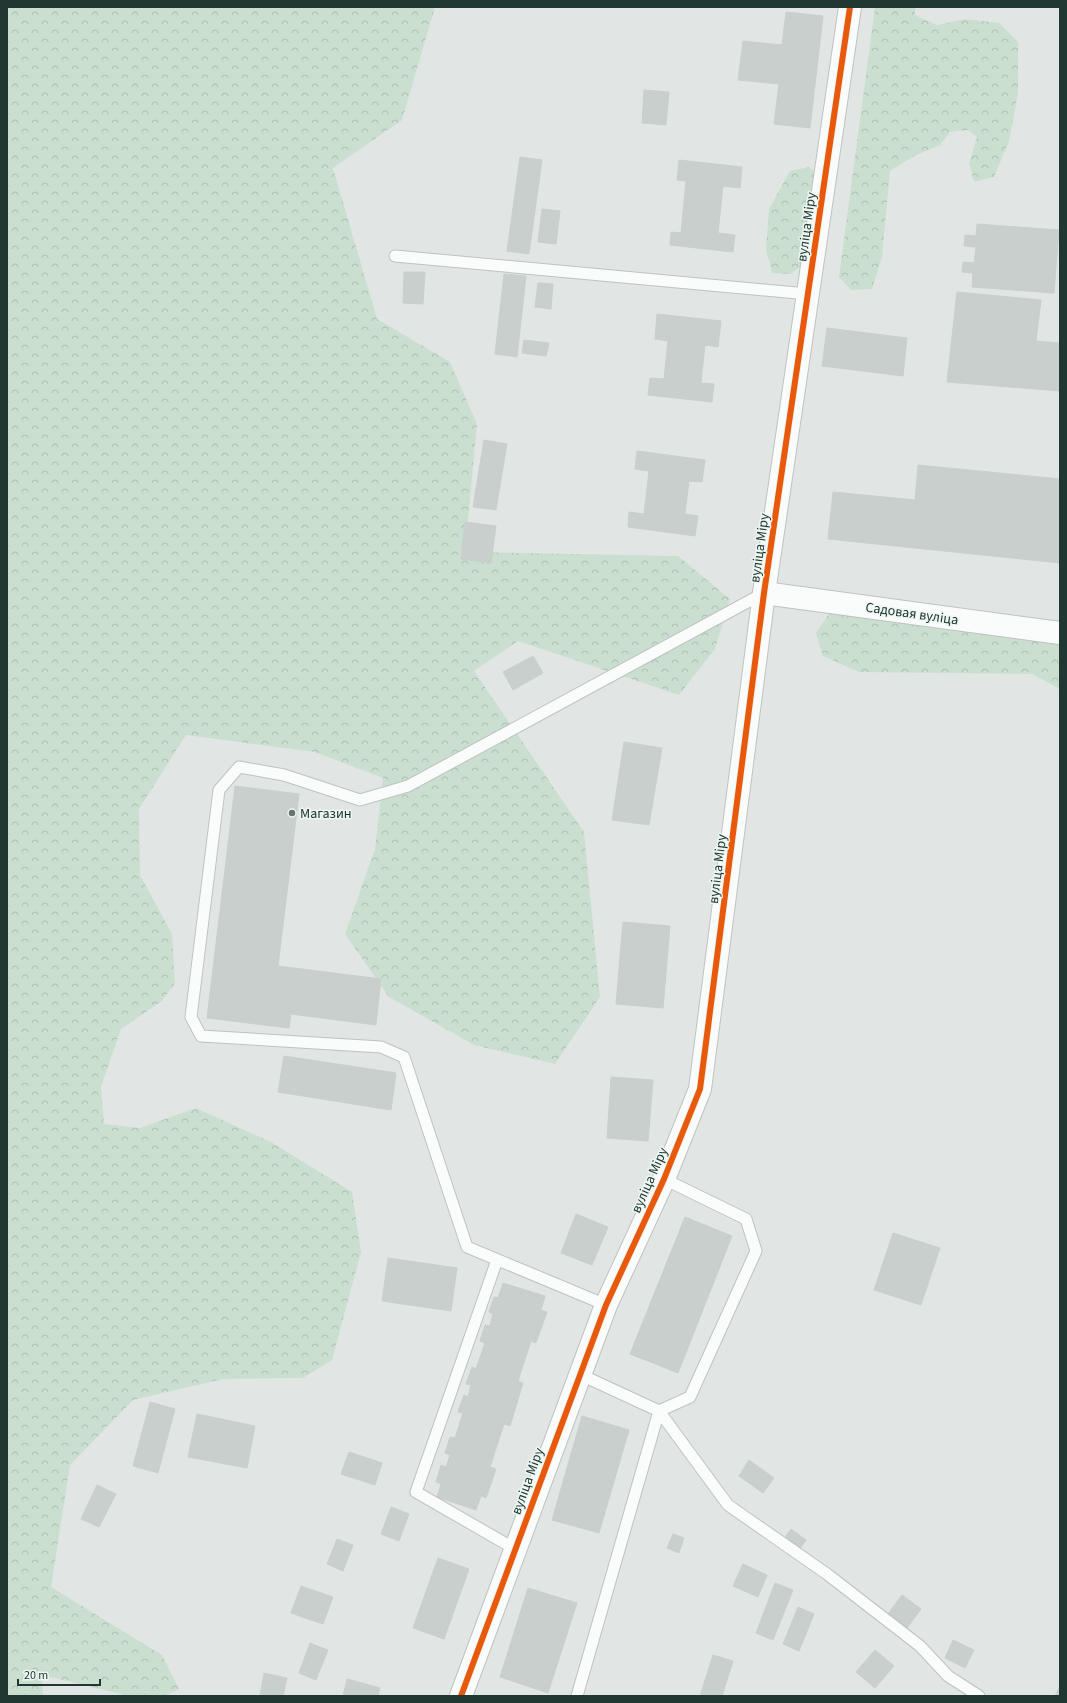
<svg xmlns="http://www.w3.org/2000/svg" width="1067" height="1703" font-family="'Source Sans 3',sans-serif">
<defs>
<pattern id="forest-crowns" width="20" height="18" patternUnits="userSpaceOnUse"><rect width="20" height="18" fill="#cadfd0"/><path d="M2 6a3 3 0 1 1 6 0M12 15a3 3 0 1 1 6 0" fill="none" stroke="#adc0b3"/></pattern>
</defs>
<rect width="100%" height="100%" fill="#e1e6e4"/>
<!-- forest -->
<g fill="url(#forest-crowns)">
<polygon points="7,7 435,7 402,120 333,168 377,319 450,362 477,424 465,552 678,556 730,599 715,649 679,695 518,641 474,671 584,832 600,997 555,1064 474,1045 389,997 345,934 375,849 383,778 315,752 186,735 139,809 140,875 172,934 175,983 162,1001 121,1029 101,1087 104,1124 140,1128 196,1108 271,1142 352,1192 361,1252 332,1360 303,1378 223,1379 133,1400 70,1465 51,1587 162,1655 179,1689 165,1696 129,1696 42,1675 43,1696 7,1696"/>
<polygon points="875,7 915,7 915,15 937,25 965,19 999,23 1018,42 1018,93 1009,141 994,177 974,182 969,163 977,137 968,130 950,132 940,145 914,156 890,171 882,257 872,289 851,290 839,277"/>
<polygon points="809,167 819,177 803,264 791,274 772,273 766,249 769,209 790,171"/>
<polygon points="830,612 1060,638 1060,689 1032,674 859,672 823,656 816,633"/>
</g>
<!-- building -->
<g fill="#c9cfcd" stroke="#cacfcd">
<polygon points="786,12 823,16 810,128 774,124 779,84 738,80 743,41 782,45"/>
<polygon points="644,90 669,92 666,125 642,123"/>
<polygon points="520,157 542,160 529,254 507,251"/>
<polygon points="679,160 742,167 740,188 723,186 718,233 735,235 733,252 670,245 671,232 681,233 686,181 677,180"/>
<polygon points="542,209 560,211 556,244 538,242"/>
<polygon points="977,224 1059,230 1054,293 972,287 973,273 962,272 963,262 974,263 976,247 964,246 965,235 976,236"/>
<polygon points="404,272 425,272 423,304 403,303"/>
<polygon points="504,274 526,276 517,357 495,354"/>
<polygon points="538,283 553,284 551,309 535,307"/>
<polygon points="957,292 1041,300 1036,341 1060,343 1060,391 947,382"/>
<polygon points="657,314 721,321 718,347 705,345 701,383 714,384 712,402 648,395 650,378 664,379 668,341 655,339"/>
<polygon points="827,328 907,338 903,376 822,366"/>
<polygon points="524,340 549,343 546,356 522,353"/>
<polygon points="484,440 507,444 496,510 473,507"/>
<polygon points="637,451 705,460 702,482 689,481 685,514 698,516 695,536 628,527 629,512 644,514 649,471 635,469"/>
<polygon points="918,465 1060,479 1060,563 828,539 833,492 915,500"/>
<polygon points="465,522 496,526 491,563 461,559"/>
<polygon points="533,656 543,673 513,690 503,672"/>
<polygon points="624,742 662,748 649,825 612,820"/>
<polygon points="235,786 299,794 278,966 381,979 376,1025 291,1014 289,1028 207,1018"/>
<polygon points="623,922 670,926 663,1008 616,1004"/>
<polygon points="284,1056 396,1073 391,1110 278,1092"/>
<polygon points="611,1077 653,1080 648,1141 607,1138"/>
<polygon points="576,1214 608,1227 592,1265 561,1253"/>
<polygon points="685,1217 732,1236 678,1373 630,1354"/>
<polygon points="893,1233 940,1248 921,1305 874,1290"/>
<polygon points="388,1258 457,1268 451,1311 382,1301"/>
<polygon points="503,1283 545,1296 541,1310 547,1312 536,1343 531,1341 518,1381 523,1383 510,1426 504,1424 490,1467 496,1469 486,1498 481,1496 476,1510 437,1497 441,1484 436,1482 441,1465 446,1467 450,1455 445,1453 450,1437 455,1438 463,1413 458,1412 464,1395 468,1397 471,1385 466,1384 472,1367 476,1369 485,1343 480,1341 485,1325 490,1326 493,1314 489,1312 494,1297 498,1298"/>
<polygon points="150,1402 175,1409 158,1473 133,1466"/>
<polygon points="197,1414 255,1426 247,1468 188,1457"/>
<polygon points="582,1416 629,1430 599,1533 552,1520"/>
<polygon points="349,1452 382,1463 375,1485 341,1474"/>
<polygon points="749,1460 774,1478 763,1493 739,1476"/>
<polygon points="97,1485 116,1494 99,1527 81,1519"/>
<polygon points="391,1507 409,1514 399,1541 381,1534"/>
<polygon points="791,1529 806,1540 799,1550 784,1539"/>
<polygon points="673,1534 684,1538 679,1553 667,1548"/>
<polygon points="337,1539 353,1545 343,1571 327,1564"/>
<polygon points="438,1558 469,1569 444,1639 413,1628"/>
<polygon points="743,1564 767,1575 758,1597 733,1586"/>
<polygon points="775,1583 793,1590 773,1640 756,1633"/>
<polygon points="301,1586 333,1597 323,1624 291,1613"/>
<polygon points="528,1588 577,1603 548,1693 500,1677"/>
<polygon points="902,1595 921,1609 907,1628 888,1614"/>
<polygon points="798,1607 814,1614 799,1651 783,1644"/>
<polygon points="953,1640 974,1650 965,1668 945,1658"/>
<polygon points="310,1643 328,1650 316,1680 299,1673"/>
<polygon points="875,1650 894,1666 875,1688 856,1672"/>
<polygon points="713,1655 733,1661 722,1696 700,1696"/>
<polygon points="264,1673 287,1678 283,1696 260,1696"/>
<polygon points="347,1679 380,1688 378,1696 343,1696"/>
<polygon points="1060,1686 1060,1696 1055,1696"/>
</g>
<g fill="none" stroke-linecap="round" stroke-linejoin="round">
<!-- lane casing -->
<g stroke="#bec3c1" stroke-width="13">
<g id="lane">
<polyline points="395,256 808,294"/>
<polyline points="497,1260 416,1492 515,1549"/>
<polyline points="606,1305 467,1247 404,1057 381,1047 201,1036 191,1017 219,790 239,767 284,775 360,800 408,786 764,593"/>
<polyline points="579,1374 659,1411 690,1397 756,1251 746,1219 664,1179"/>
<polyline points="659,1411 728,1505 827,1574 920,1646 948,1676 979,1696"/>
<polyline points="577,1696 659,1411"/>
</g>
</g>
<!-- street casing -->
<g stroke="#bec3c1" stroke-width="24">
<g id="street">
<polyline points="764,593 1060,633"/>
<polyline points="461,1696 606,1305 664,1179 700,1089 764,593 850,7"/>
</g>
</g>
<!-- lane -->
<use href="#lane" stroke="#fafbfb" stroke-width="11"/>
<!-- street -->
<use href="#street" stroke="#fafbfb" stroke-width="22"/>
<!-- cycleway casing -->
<g stroke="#eef6f2" stroke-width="8">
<polyline id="cycleway" points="461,1696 606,1305 664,1179 700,1089 764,593 850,7"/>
</g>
<!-- cycleway -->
<use href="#cycleway" stroke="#e8590c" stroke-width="6"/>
</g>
<!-- markers -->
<circle fill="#647570" stroke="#eef6f2" stroke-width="1.5" cx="292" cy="813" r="4"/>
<g text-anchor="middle" stroke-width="3" stroke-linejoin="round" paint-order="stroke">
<!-- street labels -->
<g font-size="14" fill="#203831" stroke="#eef6f2">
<text transform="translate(806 227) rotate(-82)" y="5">вуліца Міру</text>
<text transform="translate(759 548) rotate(-82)" y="5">вуліца Міру</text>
<text transform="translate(912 613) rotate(8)" y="5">Садовая вуліца</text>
<text transform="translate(717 869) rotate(-83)" y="5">вуліца Міру</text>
<text transform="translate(649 1180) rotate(-66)" y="5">вуліца Міру</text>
<text transform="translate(527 1481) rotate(-70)" y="5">вуліца Міру</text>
</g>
<!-- poi labels -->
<g font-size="14" fill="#203831" stroke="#eef6f2" text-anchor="start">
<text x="300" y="818">Магазин</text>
</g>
</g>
<!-- border -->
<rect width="1067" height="1703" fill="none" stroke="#203831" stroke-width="16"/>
<!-- scale -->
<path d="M18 1679v6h82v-6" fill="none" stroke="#203831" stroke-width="2"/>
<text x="24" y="1679" font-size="12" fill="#203831" stroke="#eef6f2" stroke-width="3" paint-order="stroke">20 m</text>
</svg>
